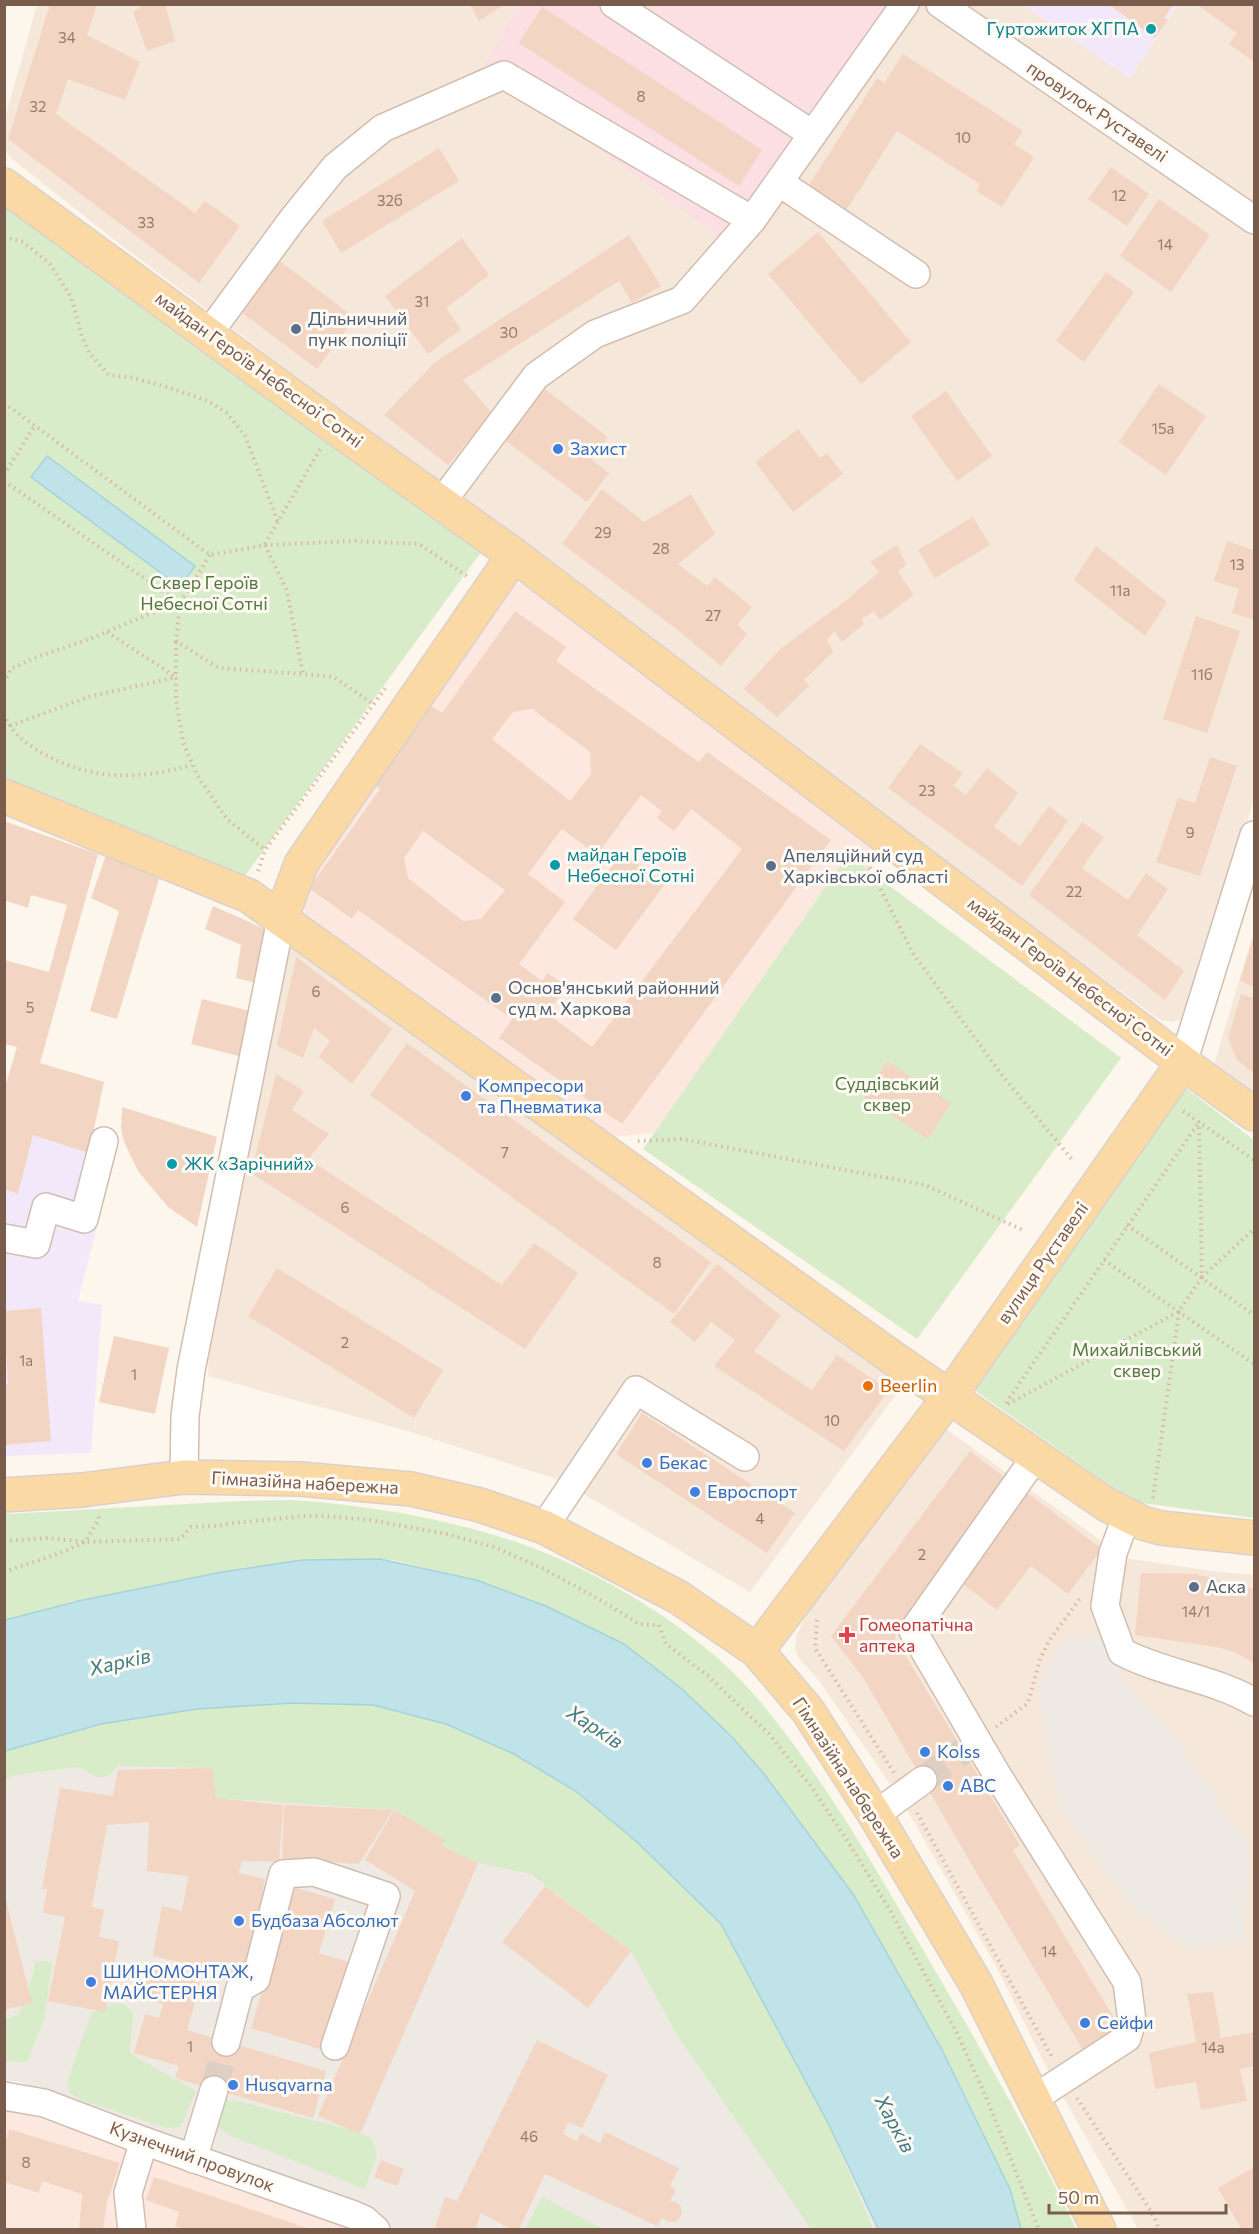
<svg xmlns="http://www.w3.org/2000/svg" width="1259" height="2234" font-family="Commissioner,sans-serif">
<rect width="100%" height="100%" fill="#fdf6ec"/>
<!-- residential -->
<g fill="#f5e8da">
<polygon points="37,5 518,5 484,64 922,5 1254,233 1254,800 1187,1018 1171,1022 1159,1019 983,891 117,242 12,159 5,151 5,118"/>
<polygon points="955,5 1023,5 1130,78 1178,5 1254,5 1254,209"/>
<polygon points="1254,931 1254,1095 1214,1065"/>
<polygon points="290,946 903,1385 750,1592 562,1481 408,1431 208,1376 210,1315"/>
<polygon points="946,1429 1125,1558 1218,1572 1254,1575 1254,2229 1138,2229 1049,2072 997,1968 905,1806 820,1682 798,1657 795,1649 796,1637 806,1614"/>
</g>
<!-- commercial -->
<g fill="#fde8e0">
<polygon points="524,583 884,851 678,1130 605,1138 305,920 303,877 502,587"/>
<polygon points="5,2106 355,2229 5,2230"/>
</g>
<!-- industrial -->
<g fill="#efe9e4">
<polygon points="1101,1636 1124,1681 1176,1739 1250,1850 1243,1941 1191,1949 1136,1912 1059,1806 1037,1686 1064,1640"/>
<polygon points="446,1724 514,1754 577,1792 637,1842 721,1924 829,2125 878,2229 387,2229 377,2217 17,2081 5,2081 5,1751"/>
</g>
<!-- education -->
<g fill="#f3e8fa">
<polygon points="1023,5 1178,5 1130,78"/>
<polygon points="33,1135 115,1156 78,1301 102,1305 91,1453 5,1456 4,1189 18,1193"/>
</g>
<!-- medical -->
<polygon fill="#fbdfe3" points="518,5 913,5 743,255 484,64"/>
<!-- green -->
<g fill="#d8ecc9">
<polygon points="4,208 14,209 482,551 242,880 5,782"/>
<polygon points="848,855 1121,1058 917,1339 643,1149"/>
<polygon points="1183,1086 1254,1140 1254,1518 1134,1502 974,1390"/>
<path d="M292,1500C369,1505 449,1519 522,1544C604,1573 703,1633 759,1700C823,1777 872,1862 922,1948C976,2041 1031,2133 1076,2229H1021L1010,2189L853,1894L764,1774L732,1737L682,1689L624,1644L546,1606L476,1580L392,1560L371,1559L302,1560L211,1574L74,1601L5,1620V1514L240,1501Z"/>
<path d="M293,1703L373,1705L446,1724L512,1753L577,1792L637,1842L721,1924L829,2125L873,2229H811L676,2033L631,1951L531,1874L436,1854L444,1841L394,1810L216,1798L212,1768L118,1766C101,1785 98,1777 79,1767L15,1775L5,1780V1751L101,1724L197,1709Z"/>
<polygon points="35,1961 47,1961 52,1963 45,2017 27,2062 5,2061 5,2020 19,2014 33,1975"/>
<polygon points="115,2003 124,2004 133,2013 130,2052 139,2059 196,2091 181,2127 166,2128 81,2100 70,2093 67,2083 91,2013"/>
<polygon points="225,2100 242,2102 351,2130 372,2138 377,2155 365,2189 231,2136 217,2127 220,2106"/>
<polygon points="542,2197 603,2229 525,2229"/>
</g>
<!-- water -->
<g fill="#bfe3e8" stroke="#a5d3da" stroke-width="1.5">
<polygon points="47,456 195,566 180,587 31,477"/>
<polygon points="380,1559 476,1580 546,1606 624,1644 682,1689 732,1737 764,1774 853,1894 942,2050 1010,2189 1021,2229 878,2229 829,2125 721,1924 637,1842 577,1792 514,1754 446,1724 373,1705 293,1703 197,1709 101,1724 5,1751 5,1620 78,1601 222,1572 302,1560"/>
</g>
<!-- building -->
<g fill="#f3d5c3" fill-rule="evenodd">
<polygon points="50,4 97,4 87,35 140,62 125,100 68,79 56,114 195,213 205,201 240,226 199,283 8,139"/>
<polygon points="139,4 165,4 175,41 147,51 133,12 140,8"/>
<polygon points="470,4 505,4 479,21"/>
<polygon points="1108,4 1174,4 1164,18 1168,20 1155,38"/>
<polygon points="1196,4 1254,4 1254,62 1229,44 1237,33"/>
<polygon points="542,7 762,150 739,186 519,43"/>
<polygon points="903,54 1023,131 1014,144 1034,157 1002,207 976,191 980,184 897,131 842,217 804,193 877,78 884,83"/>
<polygon points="439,148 459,181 341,253 322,221"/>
<polygon points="1111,167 1149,194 1127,226 1088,199"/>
<polygon points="1159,199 1210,235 1171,292 1120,256"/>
<polygon points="818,232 911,342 861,384 768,274"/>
<polygon points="629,235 661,286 632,303 619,281 463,380 492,413 448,465 384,415 434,363"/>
<polygon points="462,238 489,275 446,308 461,329 428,354 385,296"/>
<polygon points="280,261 355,318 317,369 241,312"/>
<polygon points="1106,272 1134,292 1084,362 1056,341"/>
<polygon points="1159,384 1206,416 1166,475 1119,442"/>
<polygon points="542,387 608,437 591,459 609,473 587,502 502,438"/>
<polygon points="946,391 992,456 957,481 911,416"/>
<polygon points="798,429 820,458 827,453 843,474 793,512 755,462"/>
<polygon points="602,489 644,522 691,494 715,534 678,564 707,586 715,577 752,607 737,625 747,634 721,666 674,627 562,544"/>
<polygon points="973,517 990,545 935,578 918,550"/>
<polygon points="1227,541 1254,550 1254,620 1232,613 1239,589 1214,581"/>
<polygon points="897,545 906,564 898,572 914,595 880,620 874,611 862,619 864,624 842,642 834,631 827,640 833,652 804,680 809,686 777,717 744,689 780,649 848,599 879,572 870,562"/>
<polygon points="1096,546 1167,602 1145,636 1074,580"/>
<path d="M515,611L566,647L556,661L699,762L707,752L831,840L622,1124L499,1038L512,1019L358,910L352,919L309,888L380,789L374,784L430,705L442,713ZM532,709L590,752L591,774L570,801L492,739L513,712ZM641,795L662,811L657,818L674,831L691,809L742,849L592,1047L547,1013L567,987L548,973L542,981L519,964L565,902L528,874L562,829L597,855ZM423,831L505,890L481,919L463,921L408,878L404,858Z"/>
<polygon points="1196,616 1240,631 1207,733 1163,719"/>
<polygon points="920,744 963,773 953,786 966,795 987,768 1018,793 994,827 1020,846 1049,806 1068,821 1022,886 888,788"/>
<polygon points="1210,757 1237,766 1200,876 1156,862 1178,798 1195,803"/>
<polygon points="4,821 98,854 40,1063 104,1082 89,1153 33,1135 18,1194 4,1189 4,1090 17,1047 4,1044 4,960 49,972 67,905 31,895 28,908 4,900"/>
<polygon points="1082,822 1104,837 1082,868 1128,900 1146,873 1168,889 1137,935 1184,971 1165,1000 1029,895"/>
<polygon points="622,852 665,884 616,950 573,919"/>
<polygon points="106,855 159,879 117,1019 90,1011 119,911 91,898"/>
<polygon points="213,906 265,929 257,983 236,978 241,945 205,929"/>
<polygon points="1254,935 1254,987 1240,981"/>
<polygon points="296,957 392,1029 352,1084 319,1057 330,1041 314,1028 303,1058 277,1046"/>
<polygon points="1241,994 1254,998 1254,1074 1237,1060 1228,1038"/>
<polygon points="202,999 250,1011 239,1056 191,1044"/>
<polygon points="407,1043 711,1262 674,1314 370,1095"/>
<polygon points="887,1061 951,1103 928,1139 864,1097"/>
<polygon points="276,1074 304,1091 292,1110 329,1134 308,1159 502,1285 534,1243 578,1273 525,1349 251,1173"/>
<polygon points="122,1107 217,1137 197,1227 168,1207 138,1171 124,1142 121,1128"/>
<polygon points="717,1264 781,1316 754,1351 812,1390 837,1355 889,1390 844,1451 714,1366 735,1340 711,1322 695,1342 670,1322"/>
<polygon points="277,1268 443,1370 414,1418 248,1316"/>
<polygon points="41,1308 51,1441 4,1445 4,1384 8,1384 4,1311"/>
<polygon points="114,1336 169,1348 155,1414 99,1402"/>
<polygon points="642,1413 795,1513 767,1553 616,1454"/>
<polygon points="970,1451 1008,1480 896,1631 895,1638 1020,1845 1013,1850 1120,2028 1083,2050 976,1872 864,1679 831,1636"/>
<polygon points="1026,1492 1102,1549 1068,1594 1031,1566 997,1610 959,1581"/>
<polygon points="1141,1573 1196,1574 1254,1589 1254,1663 1236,1653 1221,1648 1135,1635"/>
<polygon points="212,1768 216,1798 283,1805 279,1862 242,1861 239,1873 265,1879 245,1977 153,1956 162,1906 182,1911 188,1876 147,1871 149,1822 107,1825 92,1907 104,1910 99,1937 119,1941 105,2012 48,2001 65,1917 43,1913 47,1889 42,1889 60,1788 113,1796 118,1770"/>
<polygon points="284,1805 393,1810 359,1864 282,1859"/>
<polygon points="394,1810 445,1840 441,1846 478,1863 360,2134 318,2116 415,1891 365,1860"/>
<polygon points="545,1886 631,1951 588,2008 502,1942"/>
<polygon points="293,1887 335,1899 319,1953 349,1962 323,2050 251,2028"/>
<polygon points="4,1893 32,2003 4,2010"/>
<polygon points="148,1967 201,1983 187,2030 326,2071 313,2118 175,2078 179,2066 134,2053 145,2014 159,2018 163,2004 139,1997"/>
<polygon points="1213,1992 1221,2038 1254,2032 1254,2066 1240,2069 1247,2101 1201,2110 1196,2082 1155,2089 1149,2053 1196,2042 1187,1994"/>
<polygon points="537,2040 608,2075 582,2128 568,2122 563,2134 577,2141 581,2133 600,2143 605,2132 679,2168 670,2186 676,2190 670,2202 674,2201 681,2206 682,2214 677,2221 669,2222 662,2218 657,2226 545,2174 519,2230 513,2230 481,2213 475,2230 434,2230 445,2197 457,2201"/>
<polygon points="9,2129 120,2163 107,2202 103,2230 79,2230 82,2194 42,2181 39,2193 5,2182 5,2145"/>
<polygon points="381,2160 404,2169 397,2186 374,2177"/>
<polygon points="1254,2167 1254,2230 1242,2230 1218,2188"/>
<polygon points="154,2177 310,2229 310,2230 186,2230 175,2226 179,2212 146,2200"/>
</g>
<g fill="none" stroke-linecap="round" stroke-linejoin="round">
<!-- minor-tunnel -->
<g stroke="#dcd0c4" stroke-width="27" stroke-dasharray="27 14" stroke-linecap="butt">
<polyline points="923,1780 963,1751"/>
<polyline points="214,2090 226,2042"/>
</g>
<!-- minor casing -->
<g stroke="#d1beb0" stroke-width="30">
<g id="minor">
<polyline points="614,4 812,134"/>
<polyline points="940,4 1254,220"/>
<polyline points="780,183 916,274"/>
<polyline points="209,333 292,220 335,167 383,128 504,75 752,220 905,4"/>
<polyline points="441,503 536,376 595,334 682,300 752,220"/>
<polyline points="1183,1063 1254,835"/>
<polyline points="4,1238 36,1244 46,1207 84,1219 104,1141"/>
<polyline points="184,1477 185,1416 191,1370 281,919"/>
<path d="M1127,1515L1113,1553L1105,1606L1122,1652C1164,1674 1213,1678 1254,1702"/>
<polyline points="544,1527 636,1390 745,1457"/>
<polyline points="875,1815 923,1780"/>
<polyline points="226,2042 240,1988 256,1979 283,1874 314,1872 386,1896 335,2046"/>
<polyline points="4,2096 44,2103 144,2141 354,2215 365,2220 376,2230"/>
<polyline points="1033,2099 1127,2038 1132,2021 1127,1982 996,1773 913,1631 1036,1456"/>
<polyline points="193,2159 214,2090"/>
<polyline points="132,2230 128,2193 144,2141"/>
</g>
</g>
<!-- major casing -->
<g stroke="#dad1cd" stroke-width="36">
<g id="major">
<polyline points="4,185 336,428 514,555 1205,1079 1254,1114"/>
<polyline points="4,796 249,896 893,1358 1107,1505 1143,1523 1161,1528 1254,1538"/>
<polyline points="281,919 301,864 514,555"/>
<polyline points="4,1495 82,1490 184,1477 300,1479 411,1489 480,1505 544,1527 678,1597 757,1651 808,1711 875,1815 976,1984 1099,2230"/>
<polyline points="757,1651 949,1397 1183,1063"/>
</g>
</g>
<!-- path -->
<g stroke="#d9b8a5" stroke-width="4" stroke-dasharray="1.5 4.5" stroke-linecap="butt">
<polyline points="4,237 23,242 50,264 71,297 82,336 89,353 109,375 134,378 170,388 208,401 227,413 245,436 278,522"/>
<polyline points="4,403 210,555 265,545 287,591 303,674 334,677 373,704"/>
<polyline points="4,475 35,425"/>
<polyline points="4,481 180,603 176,641 219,668 303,674"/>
<polyline points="265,544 320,449"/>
<polyline points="265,545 355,541 419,544 467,576"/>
<polyline points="107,632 176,677"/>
<polyline points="176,642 176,700 183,742 197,775 227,819 265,850"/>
<polyline points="4,683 11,669 34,658 92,638 147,615 180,603 210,555"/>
<path d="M4,714C10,731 26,744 42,753C92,781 138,780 192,765"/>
<polyline points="10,726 88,697 177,677"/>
<polyline points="864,857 914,955 1002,1075 1074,1162"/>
<polyline points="258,871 265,850 387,686"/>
<polyline points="1183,1111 1254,1160"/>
<polyline points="638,1141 682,1139 925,1185 1025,1231"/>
<polyline points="1127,1225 1254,1315"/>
<polyline points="1104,1260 1254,1364"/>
<polyline points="1202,1277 1254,1229"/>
<polyline points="1006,1403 1199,1122"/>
<polyline points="1008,1404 1178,1312"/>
<polyline points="1153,1498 1179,1311 1202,1277 1199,1122"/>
<polyline points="4,1541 48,1538 85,1542 180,1539 191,1527 216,1526 234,1523 303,1516 325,1516 370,1520 447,1534 494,1547 546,1570 604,1602 639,1624 659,1625 666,1644 708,1676 769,1734 810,1785 845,1837 887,1905 957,2033 986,2097 1039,2230"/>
<polyline points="4,1572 60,1553 85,1542 99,1519 98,1516"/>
<polyline points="817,1620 815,1648 894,1773"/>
<polyline points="996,1727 1028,1703 1040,1659 1049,1641 1081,1597"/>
<polyline points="917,1813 1053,2059"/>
<polyline points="1077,2098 1154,2216 1159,2230"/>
</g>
<!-- minor -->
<use href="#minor" stroke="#fff" stroke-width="27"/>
<!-- major -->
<use href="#major" stroke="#fbd9a5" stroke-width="33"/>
</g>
<!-- markers -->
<g fill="#0f9aa8" stroke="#fffaf3" stroke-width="2">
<circle cx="1151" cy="29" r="6"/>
<circle cx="555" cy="865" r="6"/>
<circle cx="172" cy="1164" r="6"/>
</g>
<g fill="#5c6f8a" stroke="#fffaf3" stroke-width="2">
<circle cx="296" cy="329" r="6"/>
<circle cx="771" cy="866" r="6"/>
<circle cx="496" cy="998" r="6"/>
<circle cx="1194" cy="1587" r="6"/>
</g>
<g fill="#3f7fe0" stroke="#fffaf3" stroke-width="2">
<circle cx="558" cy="449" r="6"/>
<circle cx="466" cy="1096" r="6"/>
<circle cx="647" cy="1463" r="6"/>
<circle cx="695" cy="1492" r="6"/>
<circle cx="925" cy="1752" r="6"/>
<circle cx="948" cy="1786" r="6"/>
<circle cx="239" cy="1921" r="6"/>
<circle cx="91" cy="1982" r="6"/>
<circle cx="1085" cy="2023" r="6"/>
<circle cx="233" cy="2085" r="6"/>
</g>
<circle fill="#e8710a" stroke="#fffaf3" stroke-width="2" cx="868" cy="1386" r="6"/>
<path fill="#e0444e" stroke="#fffaf3" stroke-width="2" d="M844 1626h6v6h6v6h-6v6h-6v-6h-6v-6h6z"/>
<g text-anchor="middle" stroke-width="6" stroke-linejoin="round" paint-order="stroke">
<!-- number labels -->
<g font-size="15" fill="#987a6a">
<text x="67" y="43">34</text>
<text x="641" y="102">8</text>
<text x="38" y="112">32</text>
<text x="963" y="143">10</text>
<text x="1119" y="201">12</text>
<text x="390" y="206">32б</text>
<text x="146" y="228">33</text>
<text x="1165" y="250">14</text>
<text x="422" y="307">31</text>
<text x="509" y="338">30</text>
<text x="1163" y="434">15а</text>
<text x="603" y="538">29</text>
<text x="661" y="554">28</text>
<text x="1237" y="570">13</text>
<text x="1120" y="596">11а</text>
<text x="713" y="621">27</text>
<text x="1202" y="680">11б</text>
<text x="927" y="796">23</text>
<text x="1190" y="838">9</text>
<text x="1074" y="897">22</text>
<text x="316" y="997">6</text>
<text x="30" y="1013">5</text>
<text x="505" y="1158">7</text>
<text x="345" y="1213">6</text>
<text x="657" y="1268">8</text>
<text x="345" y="1348">2</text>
<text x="26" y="1366">1а</text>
<text x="134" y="1380">1</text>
<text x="832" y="1426">10</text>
<text x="760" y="1524">4</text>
<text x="922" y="1560">2</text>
<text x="1196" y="1617">14/1</text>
<text x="1049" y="1957">14</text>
<text x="190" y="2052">1</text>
<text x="1213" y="2053">14а</text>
<text x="529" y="2142">46</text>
<text x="26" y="2168">8</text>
</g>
<!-- culture labels -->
<g font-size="18" fill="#0d838f" stroke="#fffaf3" text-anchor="start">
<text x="1139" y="35" text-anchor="end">Гуртожиток ХГПА</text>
<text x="567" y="861">майдан Героїв<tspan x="567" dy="21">Небесної Сотні</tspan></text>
<text x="184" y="1170">ЖК «Зарічний»</text>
</g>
<!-- street labels -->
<g font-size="18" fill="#7a5c4d" stroke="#fffaf3">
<text transform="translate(1097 112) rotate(34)" y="6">провулок Руставелі</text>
<text transform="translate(259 370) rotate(36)" y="6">майдан Героїв Небесної Сотні</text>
<text transform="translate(1070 977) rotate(37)" y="6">майдан Героїв Небесної Сотні</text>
<text transform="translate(1043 1263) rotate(-55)" y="6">вулиця Руставелі</text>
<text transform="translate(305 1483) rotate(3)" y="6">Гімназійна набережна</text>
<text transform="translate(848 1778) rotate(57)" y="6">Гімназійна набережна</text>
<text transform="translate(192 2157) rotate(20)" y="6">Кузнечний провулок</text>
</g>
<!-- service labels -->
<g font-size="18" fill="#4e5e75" stroke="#fffaf3" text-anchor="start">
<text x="308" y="325">Дільничний<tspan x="308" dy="21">пунк поліції</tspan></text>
<text x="783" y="862">Апеляційний суд<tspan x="783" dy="21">Харківської області</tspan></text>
<text x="508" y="994">Основ'янський районний<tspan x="508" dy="21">суд м. Харкова</tspan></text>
<text x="1206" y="1593">Аска</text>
</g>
<!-- shop labels -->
<g font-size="18" fill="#366cbe" stroke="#fffaf3" text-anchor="start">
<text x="570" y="455">Захист</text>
<text x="478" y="1092">Компресори<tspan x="478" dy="21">та Пневматика</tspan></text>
<text x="659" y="1469">Бекас</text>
<text x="707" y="1498">Евроспорт</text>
<text x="937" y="1758">Kolss</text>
<text x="960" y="1792">ABC</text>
<text x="251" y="1927">Будбаза Абсолют</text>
<text x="103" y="1978">ШИНОМОНТАЖ,<tspan x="103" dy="21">МАЙСТЕРНЯ</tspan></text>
<text x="1097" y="2029">Сейфи</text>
<text x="245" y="2091">Husqvarna</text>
</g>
<!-- park labels -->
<g font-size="18" fill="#537a41" stroke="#fffaf3">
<text x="204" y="589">Сквер Героїв<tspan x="204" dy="21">Небесної Сотні</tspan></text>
<text x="887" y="1090">Суддівський<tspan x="887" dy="21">сквер</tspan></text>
<text x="1137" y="1356">Михайлівський<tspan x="1137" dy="21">сквер</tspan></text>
</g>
<!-- food labels -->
<g font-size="18" fill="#c56008" stroke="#fffaf3" text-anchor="start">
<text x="880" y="1392">Beеrlin</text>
</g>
<!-- health labels -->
<g font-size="18" fill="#be3a42" stroke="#fffaf3" text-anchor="start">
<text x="859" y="1631">Гомеопатічна<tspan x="859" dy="21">аптека</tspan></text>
</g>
<!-- water labels -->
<g font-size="20" font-style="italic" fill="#437c86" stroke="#fffaf3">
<text transform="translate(120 1662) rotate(-13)" y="7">Харків</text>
<text transform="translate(595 1727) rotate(33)" y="7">Харків</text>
<text transform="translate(895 2124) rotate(62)" y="7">Харків</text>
</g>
</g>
<!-- border -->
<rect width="1259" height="2234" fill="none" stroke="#7a5c4d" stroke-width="12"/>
<!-- scale -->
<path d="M1049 2204v9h177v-9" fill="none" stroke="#7a5c4d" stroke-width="3"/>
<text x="1058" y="2204" font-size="18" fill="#7a5c4d" stroke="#fffaf3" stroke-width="4.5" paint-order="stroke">50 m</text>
</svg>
